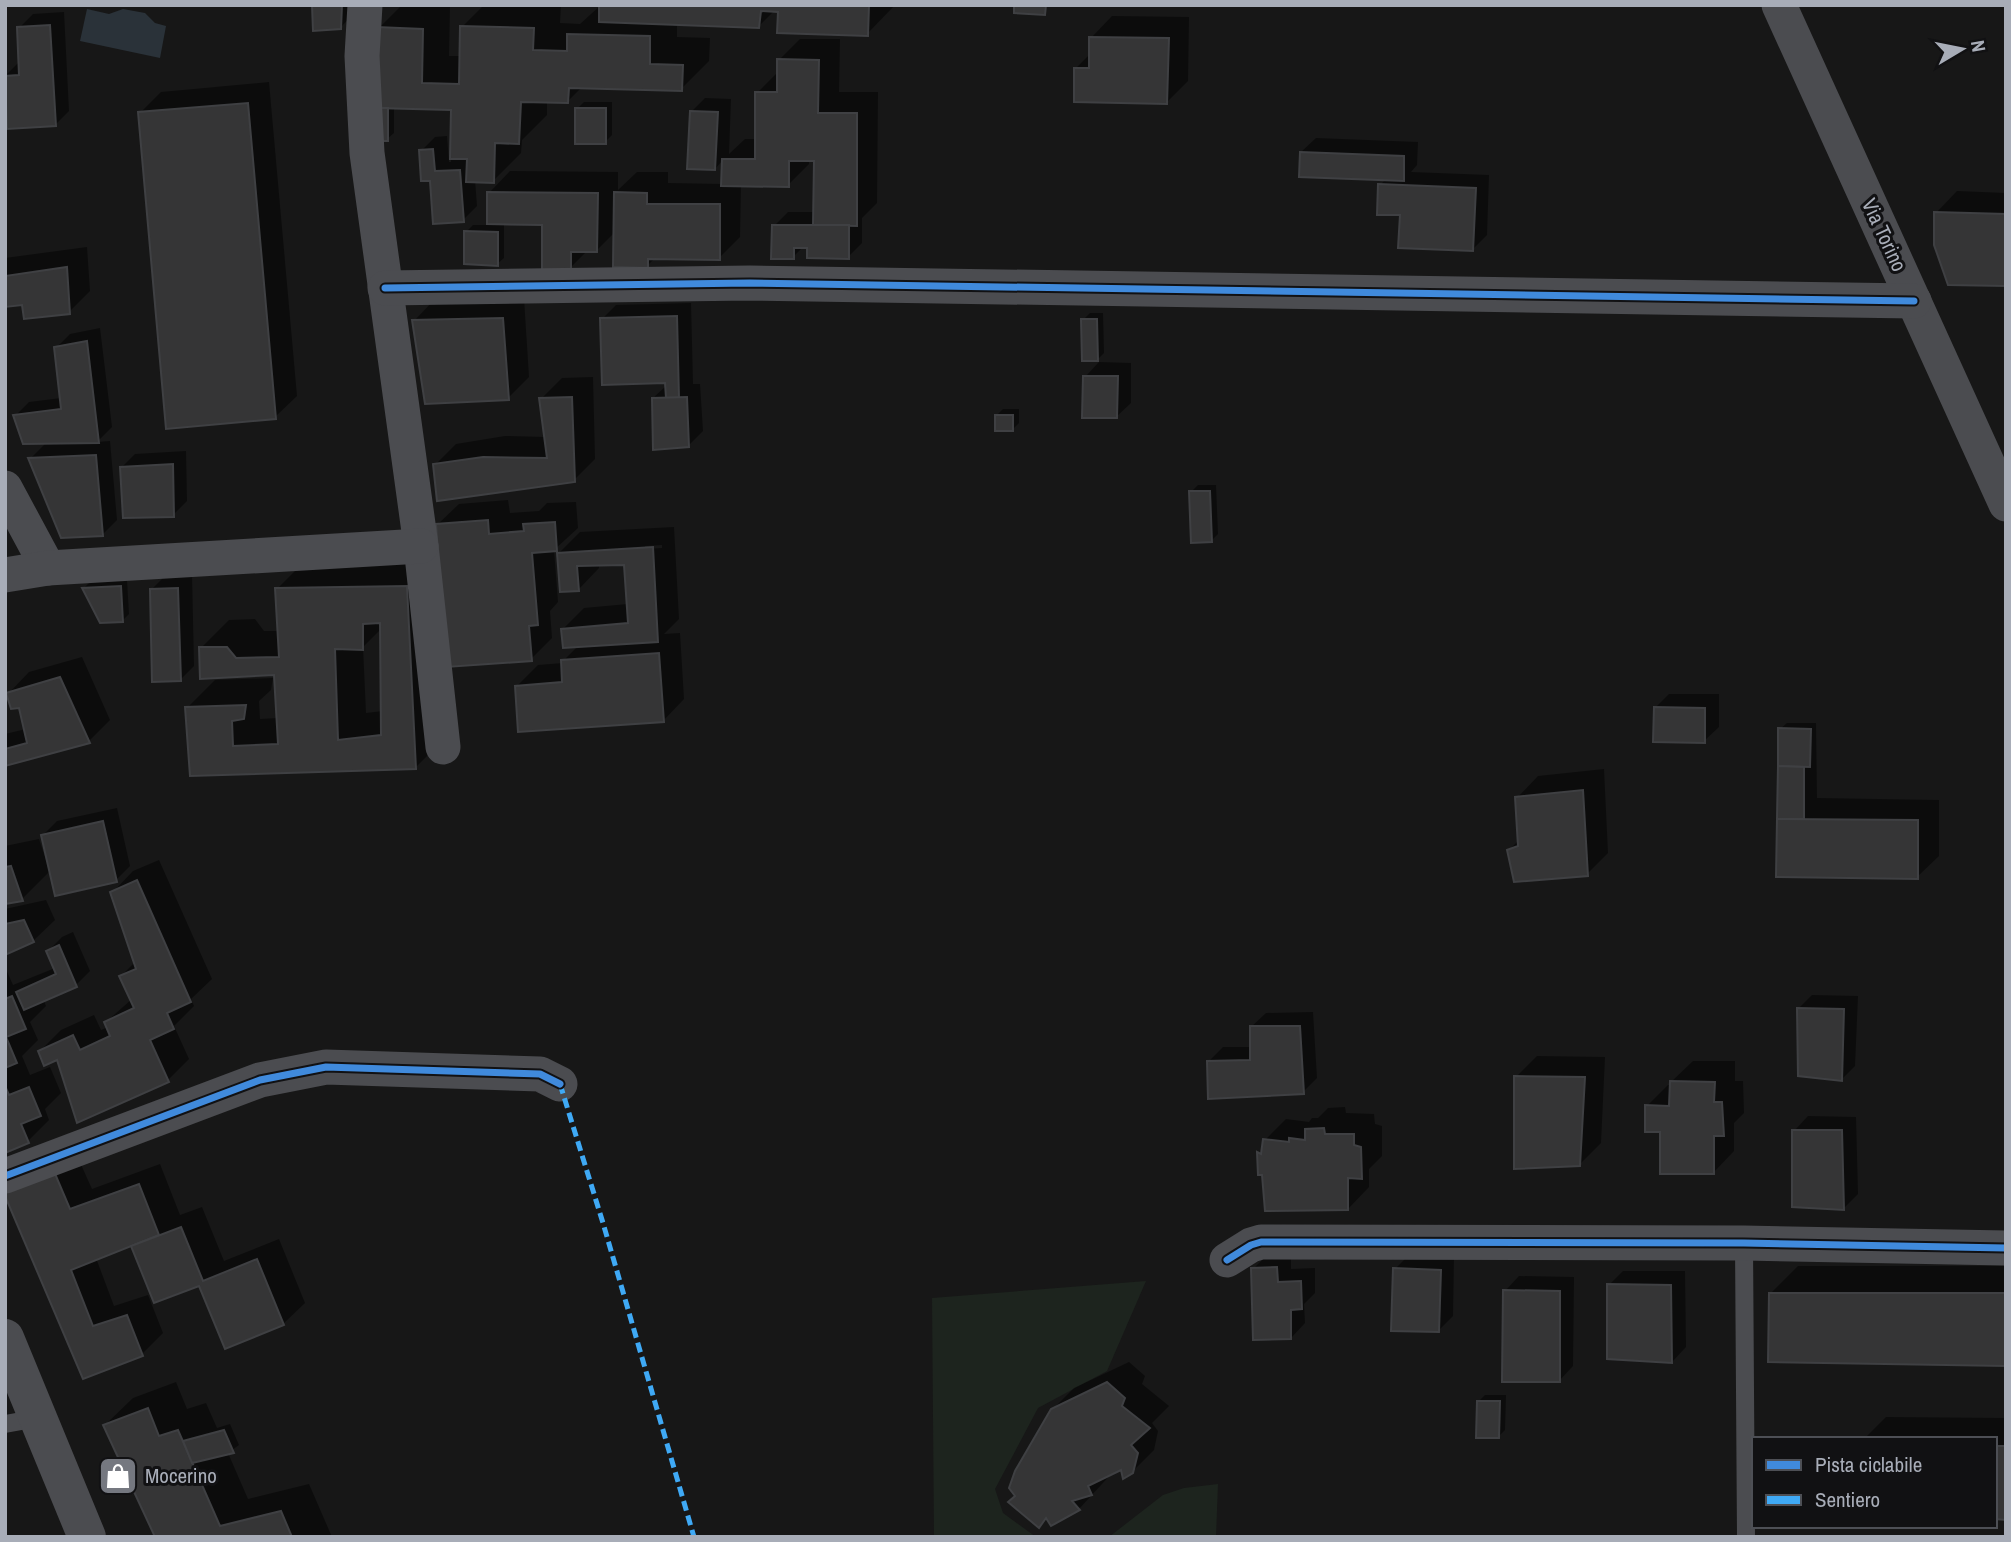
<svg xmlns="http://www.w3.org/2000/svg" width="2011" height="1542" font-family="'Archivo Narrow',sans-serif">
<rect width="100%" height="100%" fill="#171717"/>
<!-- green -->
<g fill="#1d241e">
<polygon points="1146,1281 1107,1371 1038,1408 995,1489 1003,1513 1036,1537 934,1537 932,1298"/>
<polygon points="1218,1484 1216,1537 1109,1537 1163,1495 1184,1488"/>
</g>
<!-- water -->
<polygon fill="#2a3239" points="87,9 109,14 123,9 145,13 155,23 166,26 160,58 80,41"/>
<!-- shadow -->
<g fill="#0007" fill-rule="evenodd">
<polygon points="314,5 362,5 340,28"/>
<polygon points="402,5 450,5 449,56 461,56 462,27 484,5 561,5 560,23 580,24 601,5 895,5 867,34 780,10 775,10 759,26 677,23 677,37 710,38 709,61 681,89 583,86 567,102 547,101 547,115 522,140 521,153 493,181 475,180 477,206 463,220 431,179 421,151 435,137 447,136 449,162 451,162 453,108 394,107 394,133 387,139 379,28"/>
<polygon points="64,12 69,111 55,125 8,128 5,76 19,62 19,28 33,14"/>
<polygon points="1112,16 1189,17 1188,81 1167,102 1076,68 1091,53 1091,38"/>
<path d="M800,39H840L839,92H878L877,203L862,218V243L848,257L808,247H803L793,257L774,226L788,212H815V159H809V164L788,185H741L740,237L719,258L656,257L647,266L615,232L596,251L588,250L570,268L544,223L504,222V258L497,264L466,232L473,225H489V193L510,171L618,172V190L637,172H668V183L723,184V160L715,169L691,112L705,98L731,99L729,154L745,139H757V93L778,72L779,60ZM785,224H822V227H785Z"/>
<polygon points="269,82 297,396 275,417 140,113 161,92"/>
<polygon points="584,102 612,102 612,135 605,142 577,109"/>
<polygon points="1316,138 1418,142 1417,165 1411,172 1489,175 1487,235 1473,249 1401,214 1380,185 1386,179 1301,152"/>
<polygon points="1957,191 2006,193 2006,285 1936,213"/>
<polygon points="87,247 90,291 69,312 24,303 5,306 5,258"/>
<polygon points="524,298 529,377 508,398 414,321 435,299"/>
<polygon points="691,303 693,384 700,384 703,431 689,445 653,398 667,385 602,319 616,305"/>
<polygon points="1090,313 1103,313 1104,353 1098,359 1083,320"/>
<polygon points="100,328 112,427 97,442 110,441 117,520 103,534 30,459 47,442 15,416 29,402 61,398 56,348 70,334"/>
<polygon points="1099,362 1131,363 1131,403 1116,417 1085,377"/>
<polygon points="593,377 595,459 574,480 435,465 456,444 505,436 546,437 541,399 562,378"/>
<polygon points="1003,409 1019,409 1019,423 1012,430 997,415"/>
<polygon points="186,451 187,501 173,515 121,468 135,454"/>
<polygon points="1198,485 1216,485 1218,534 1212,540 1191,492"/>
<polygon points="508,500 510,513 539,511 547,503 576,502 578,528 554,550 558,602 550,611 552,638 531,659 437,525 459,504"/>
<path d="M674,527L679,619L664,634L680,633L684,699L663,721L517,686L538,665L563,663V661L578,646L563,629L584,608L628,604L626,563H599V568L578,590L559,553L580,532ZM662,545V548L645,549V546Z"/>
<path d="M434,559L444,739L416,767L191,774L187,708L215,680L273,678L271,690L259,701L260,719L278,718L276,671L201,648L229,620L255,619L264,631H280L277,589L305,561ZM382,628L383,711L366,713L363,647Z"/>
<polygon points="192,574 194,666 180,680 152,589 166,575"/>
<polygon points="127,580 129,614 122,621 84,588 90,582"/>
<polygon points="82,657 110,720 89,741 5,764 5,734 26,729 21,706 8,694 29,672"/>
<polygon points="1669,694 1719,694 1719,727 1704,741 1655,708"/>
<polygon points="1787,723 1816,723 1817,798 1939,800 1939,856 1917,877 1778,875 1780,729"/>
<polygon points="1604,769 1608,853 1587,874 1509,850 1519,840 1517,798 1538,776"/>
<polygon points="117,808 130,866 116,880 51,870 22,899 5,902 5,846 39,839 47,863 49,862 43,835 57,821"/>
<polygon points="159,860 212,979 191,999 194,1006 174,1026 189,1059 168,1080 78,1120 58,1058 40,1051 61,1030 94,1015 101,1030 108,1027 106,1022 132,999 121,976 135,962 112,893 133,871"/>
<polygon points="46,900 55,920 33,941 5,953 5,909"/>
<polygon points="73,932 90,971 76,985 43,999 46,1006 30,1022 38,1040 22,1056 30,1075 50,1067 61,1093 45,1109 49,1120 28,1141 5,1151 5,967 13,985 55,968 48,951 62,937"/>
<polygon points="1812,995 1858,996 1855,1066 1841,1080 1798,1009"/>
<polygon points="1313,1012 1317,1078 1303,1092 1209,1061 1223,1047 1252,1047 1251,1027 1266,1013"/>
<polygon points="1537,1056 1605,1057 1601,1143 1579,1165 1516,1077"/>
<polygon points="1693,1061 1735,1061 1735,1081 1743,1081 1744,1113 1734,1123 1734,1151 1713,1173 1662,1130 1647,1106 1668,1085 1671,1085 1671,1082"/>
<polygon points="1345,1107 1346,1113 1374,1114 1375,1124 1382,1126 1382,1156 1369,1169 1369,1187 1348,1209 1264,1173 1259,1173 1259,1153 1264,1148 1265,1140 1286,1119 1309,1122 1312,1118 1318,1118 1328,1108"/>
<polygon points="1808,1116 1856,1117 1858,1194 1844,1208 1794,1131"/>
<polygon points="74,1149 92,1189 160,1164 180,1215 202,1207 224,1261 279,1239 305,1303 283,1324 200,1283 132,1244 96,1258 114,1306 148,1295 163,1333 142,1354 84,1377 5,1191"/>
<polygon points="1291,1254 1291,1269 1315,1268 1315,1293 1304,1304 1305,1323 1291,1338 1253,1269 1267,1255"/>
<polygon points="1409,1255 1454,1256 1453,1316 1438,1331 1395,1269"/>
<polygon points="1798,1266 2006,1266 2006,1364 1770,1294"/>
<polygon points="1623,1271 1685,1271 1686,1347 1672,1362 1609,1285"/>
<polygon points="1519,1276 1574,1277 1573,1366 1559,1381 1505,1291"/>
<polygon points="1129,1362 1145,1376 1142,1384 1169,1406 1152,1423 1158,1431 1154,1450 1132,1472 1122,1467 1113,1472 1079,1509 1052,1524 1047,1517 1017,1495 1052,1410 1074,1388"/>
<polygon points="176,1382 187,1409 206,1403 217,1428 230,1424 239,1445 228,1453 248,1499 309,1484 332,1537 157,1537 105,1425 133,1398"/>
<polygon points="1485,1395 1506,1395 1505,1430 1499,1436 1478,1402"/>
<polygon points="1886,1417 2006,1418 2006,1518 1995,1518 1995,1439 1864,1439"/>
</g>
<!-- building -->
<g fill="#353536" stroke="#3f4043" stroke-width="2" fill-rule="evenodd">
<polygon points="312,5 342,5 341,29 313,31"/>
<polygon points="599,5 869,5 868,36 777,33 778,12 761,11 759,28 599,22"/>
<polygon points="1014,5 1046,5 1045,15 1014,13"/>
<polygon points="50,25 56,126 7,129 5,76 19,75 17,27"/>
<polygon points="460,26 534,28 533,50 567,51 567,34 650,36 650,64 683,65 682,91 569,88 568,103 521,102 519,144 495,143 494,183 466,182 467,159 450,159 451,110 375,108 377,27 423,29 422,83 459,84"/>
<polygon points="1089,37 1169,38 1167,104 1074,102 1074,68 1089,68"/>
<polygon points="777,59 819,60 818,113 857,113 857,226 813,225 814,161 789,161 789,187 721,186 722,159 755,159 755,92 777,92"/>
<polygon points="248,103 276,419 166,429 138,112"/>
<polygon points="375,108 388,108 388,141 376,141"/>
<rect x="575" y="108" width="31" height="36"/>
<polygon points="690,111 718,112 715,170 687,169"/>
<polygon points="433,149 435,171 460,170 464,222 433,224 430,181 421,181 419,150"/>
<polygon points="1300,152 1404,156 1404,181 1299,177"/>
<polygon points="1378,184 1476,188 1473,251 1398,248 1400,215 1377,215"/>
<polygon points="487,192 598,193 597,252 571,252 571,270 542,270 542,225 487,224"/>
<polygon points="614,192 647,193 647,204 720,204 720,260 648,259 648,268 613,267"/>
<polygon points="1934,212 2006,214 2006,286 1948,285 1934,245"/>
<polygon points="772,225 849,225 849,259 807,258 807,248 794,248 794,259 771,259"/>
<polygon points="464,231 498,232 498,266 464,264"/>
<polygon points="67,267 70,314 24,319 22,305 5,307 5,276"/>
<polygon points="677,316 679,398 666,398 665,383 602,385 600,318"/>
<polygon points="503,318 509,400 425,404 412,320"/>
<polygon points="1081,319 1097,319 1098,361 1082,361"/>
<polygon points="87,341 99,443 23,444 13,415 61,409 54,347"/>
<polygon points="1083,376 1118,376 1117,418 1082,418"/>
<polygon points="572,397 575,482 437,501 433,464 483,457 547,458 539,398"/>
<polygon points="687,397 689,447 653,450 652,398"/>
<rect x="995" y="415" width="18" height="16"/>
<polygon points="96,455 103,536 61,538 28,458"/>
<polygon points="173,464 174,517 123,518 120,467"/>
<polygon points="1189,491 1210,491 1212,542 1191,543"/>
<polygon points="488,520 489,534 524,531 523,524 555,522 557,551 532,553 538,625 529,626 532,661 446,667 436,524"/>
<polygon points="653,547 658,642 563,648 561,629 628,623 624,565 577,566 579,591 560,592 557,553"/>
<polygon points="121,586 123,622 100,623 82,588"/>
<path d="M407,586L416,769L190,776L185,707L246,705L244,719L232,721L233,746L278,744L274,675L200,679L199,647H227L236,658L279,657L275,588ZM380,623L381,735L338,740L335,649L363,650V624Z"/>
<polygon points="178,588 181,681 152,682 150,589"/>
<polygon points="659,653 664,722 518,732 515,686 562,682 561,660"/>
<polygon points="60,677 90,743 5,766 5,749 27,743 19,708 11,709 6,693"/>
<polygon points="1654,707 1705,708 1705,743 1653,742"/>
<polygon points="1778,728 1811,729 1810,767 1778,766"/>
<polygon points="1778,766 1804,767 1804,819 1777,819"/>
<polygon points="1583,790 1588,876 1514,882 1507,850 1518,846 1515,797"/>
<polygon points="1777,819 1918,820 1918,879 1776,877"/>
<polygon points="103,821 117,882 55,896 41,835"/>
<polygon points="11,866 23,901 5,904 5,867"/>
<polygon points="137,880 191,1002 167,1013 174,1029 150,1040 169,1082 77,1123 57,1060 44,1066 38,1051 73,1035 80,1050 110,1036 104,1022 134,1008 119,976 136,969 110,892"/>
<polygon points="24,920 34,942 5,955 5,924"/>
<polygon points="59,945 77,987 24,1010 16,992 56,974 46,951"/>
<polygon points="12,996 26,1029 6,1037 17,1063 5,1068 5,999"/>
<polygon points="1797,1008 1844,1009 1842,1081 1798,1076"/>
<polygon points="1250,1026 1300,1026 1304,1094 1208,1099 1207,1061 1250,1060"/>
<polygon points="1514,1076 1585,1077 1580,1166 1514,1169"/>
<polygon points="1670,1081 1715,1082 1714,1102 1722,1102 1724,1136 1714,1136 1714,1174 1660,1174 1660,1132 1645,1132 1645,1105 1669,1106"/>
<polygon points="5,1086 9,1095 29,1087 41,1116 21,1124 29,1143 5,1153"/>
<polygon points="1324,1128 1325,1134 1354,1134 1354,1145 1361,1147 1362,1179 1348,1178 1348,1210 1265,1211 1262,1175 1258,1175 1257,1152 1261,1154 1263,1139 1289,1142 1289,1138 1305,1140 1305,1129"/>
<polygon points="1792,1130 1842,1130 1844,1210 1792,1207"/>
<polygon points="53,1169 70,1209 139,1184 159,1235 71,1270 93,1326 127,1315 143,1356 83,1379 5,1196 5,1190"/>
<polygon points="181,1227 203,1281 257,1259 284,1325 225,1349 199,1286 154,1303 131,1246"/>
<polygon points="1277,1267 1278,1282 1301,1281 1302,1309 1291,1310 1291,1339 1253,1340 1251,1268"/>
<polygon points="1393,1268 1441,1270 1439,1332 1391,1331"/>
<polygon points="1607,1284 1671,1285 1672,1363 1607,1359"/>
<polygon points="1503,1290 1560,1291 1560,1382 1502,1382"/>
<polygon points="1769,1293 2006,1293 2006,1366 1768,1362"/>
<polygon points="1107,1382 1125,1398 1122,1406 1150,1428 1131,1445 1138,1453 1133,1473 1123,1479 1121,1470 1088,1486 1092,1495 1072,1501 1080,1510 1051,1526 1046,1518 1039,1528 1008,1502 1015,1496 1009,1488 1015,1471 1051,1409"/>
<polygon points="1477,1401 1500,1401 1499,1438 1476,1438"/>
<polygon points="148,1408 159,1436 178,1430 220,1526 281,1511 292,1537 155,1537 103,1425"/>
<polygon points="224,1430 234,1453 192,1463 183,1441"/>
<polygon points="1995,1446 2006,1446 2006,1520 1995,1519"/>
</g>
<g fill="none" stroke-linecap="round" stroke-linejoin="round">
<!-- service -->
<g stroke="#4b4c50" stroke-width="18">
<polyline points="1744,1243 1746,1537"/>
<polyline points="5,1424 38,1418"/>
</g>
<!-- minor -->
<g stroke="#4b4c50" stroke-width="35">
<polyline points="365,5 362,56 367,153 421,546 443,747"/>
<polyline points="1779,5 2006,504"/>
<polyline points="385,288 750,283 1914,301"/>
<polyline points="5,488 48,568"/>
<polyline points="5,575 48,568 421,546"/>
<polyline points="5,1176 260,1080 326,1067 540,1074 560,1084"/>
<polyline points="1227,1260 1251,1245 1261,1242 1744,1243 2006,1248"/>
</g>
<!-- tertiary -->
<polyline stroke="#4b4c50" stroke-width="38" points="5,1338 87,1537"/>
<!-- quiet -->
<polyline stroke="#3fa9f5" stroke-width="5" stroke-dasharray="10 5" stroke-linecap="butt" points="560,1084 603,1223 694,1537"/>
<!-- cycleway casing -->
<g stroke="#111113" stroke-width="11">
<g id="cycleway">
<polyline points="385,288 750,283 1914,301"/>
<polyline points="5,1176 260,1080 326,1067 540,1074 560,1084"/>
<polyline points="1227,1260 1251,1245 1261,1242 1744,1243 2006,1248"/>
</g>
</g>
<!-- cycleway -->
<use href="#cycleway" stroke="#408adc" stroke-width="7"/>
</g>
<!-- icons -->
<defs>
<g id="shop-square" transform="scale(2.0125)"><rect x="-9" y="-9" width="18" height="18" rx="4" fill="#757880" stroke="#111113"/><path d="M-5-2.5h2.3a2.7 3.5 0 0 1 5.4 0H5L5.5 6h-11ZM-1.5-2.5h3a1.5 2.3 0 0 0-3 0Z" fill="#fff"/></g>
</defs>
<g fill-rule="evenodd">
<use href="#shop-square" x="118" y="1476"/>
</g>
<g text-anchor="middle" stroke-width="6" stroke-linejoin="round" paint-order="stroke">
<!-- street labels -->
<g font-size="21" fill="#a8adb8" stroke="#111113">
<text transform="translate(1884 235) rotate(65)" y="7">Via Torino</text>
</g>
<!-- poi labels -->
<g font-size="21" fill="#a8adb8" stroke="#111113" text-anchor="start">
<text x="145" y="1483">Mocerino</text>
</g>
</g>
<!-- border -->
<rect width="2011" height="1542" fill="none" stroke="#a8adb8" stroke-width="14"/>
<!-- legend -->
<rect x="1752" y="1437" width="245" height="91" fill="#111113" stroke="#4d4f55" stroke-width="2"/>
<rect x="1766" y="1460" width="35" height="10" fill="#408adc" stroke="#4d4f55" stroke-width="2"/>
<text x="1815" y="1472" font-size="21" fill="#a8adb8">Pista ciclabile</text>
<rect x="1766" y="1495" width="35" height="10" fill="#3fa9f5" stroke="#4d4f55" stroke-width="2"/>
<text x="1815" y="1507" font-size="21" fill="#a8adb8">Sentiero</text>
<!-- north arrow -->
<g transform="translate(1962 49) rotate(80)" stroke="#111113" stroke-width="5" paint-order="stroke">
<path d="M0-5L12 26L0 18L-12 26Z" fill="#a8adb8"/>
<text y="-10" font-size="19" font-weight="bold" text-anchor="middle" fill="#a8adb8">N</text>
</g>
</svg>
